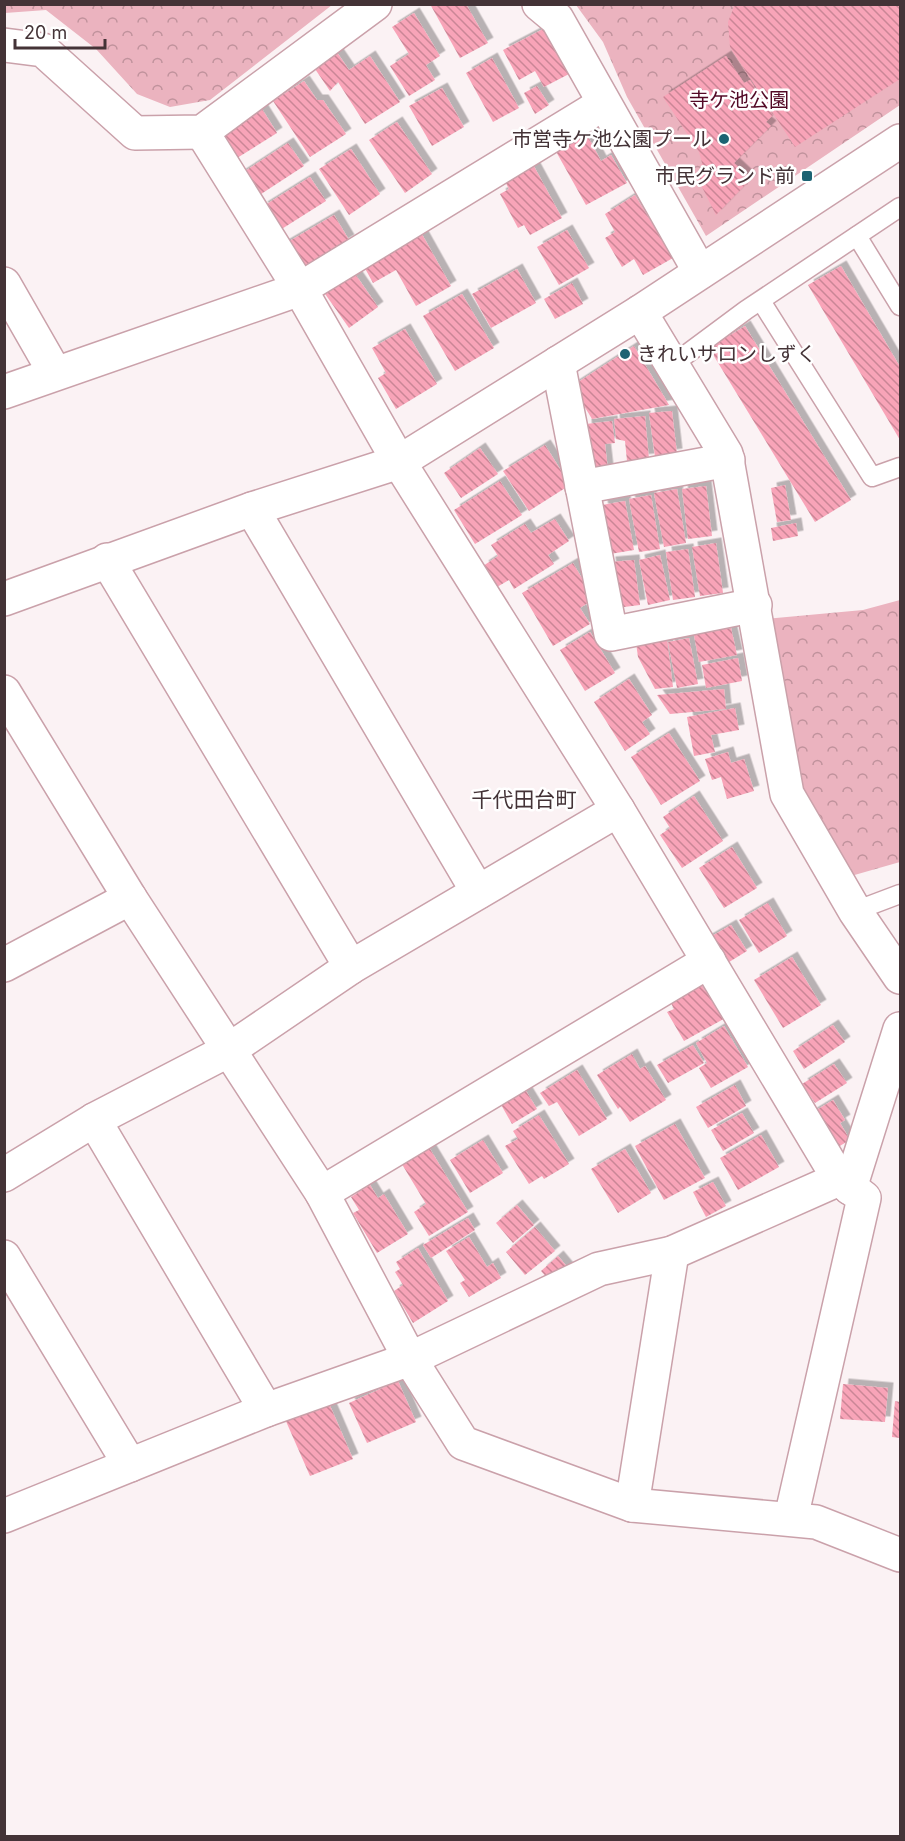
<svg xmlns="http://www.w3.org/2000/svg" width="905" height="1841" font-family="Inter,'Noto Sans JP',sans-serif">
<defs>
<pattern id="park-crowns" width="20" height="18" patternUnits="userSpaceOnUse" patternTransform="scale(1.5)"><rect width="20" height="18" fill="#ebb3bf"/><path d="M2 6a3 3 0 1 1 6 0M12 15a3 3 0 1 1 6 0" fill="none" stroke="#c0929c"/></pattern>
<pattern id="building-back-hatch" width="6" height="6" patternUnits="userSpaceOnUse" patternTransform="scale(1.5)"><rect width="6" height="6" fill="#f8a4b8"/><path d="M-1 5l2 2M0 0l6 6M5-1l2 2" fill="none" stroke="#ca8696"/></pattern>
<filter id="shadow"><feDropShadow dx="5.5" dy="-5.5" stdDeviation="0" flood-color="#0004"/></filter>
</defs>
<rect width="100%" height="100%" fill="#fbf2f4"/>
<!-- park -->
<g fill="url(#park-crowns)">
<polygon points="5,4 332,4 332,5 210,100 170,107 137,94 96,49 46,10 5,13"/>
<polygon points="576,5 900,5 900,105 706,236 627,97 603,42"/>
<polygon points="900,600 900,862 844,878 796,794 765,619 863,610"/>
</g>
<!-- building -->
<g fill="url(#building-back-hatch)" filter="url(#shadow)">
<polygon points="430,4 466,4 488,43 460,58"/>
<polygon points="735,4 900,4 900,79 795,147 730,47 728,22"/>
<polygon points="414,13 440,56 426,65 435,80 409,96 390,66 409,54 392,27"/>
<polygon points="545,28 569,74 544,87 535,71 519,80 503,50"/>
<polygon points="336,51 349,70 370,56 400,102 365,124 338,82 330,91 313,66"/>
<polygon points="726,56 744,83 750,80 773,115 766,122 771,126 734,163 751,179 716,215 699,181 702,163 699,152 663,97"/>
<polygon points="492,58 519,108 493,122 466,73"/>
<polygon points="304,81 317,100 323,100 346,134 310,157 273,101"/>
<polygon points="537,86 549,105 535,114 524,93"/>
<polygon points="442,88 464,127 432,146 409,106"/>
<polygon points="262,109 277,133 229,163 214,139"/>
<polygon points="397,122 432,174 405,193 369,140"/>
<polygon points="585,131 601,161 611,155 627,183 586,205 554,148"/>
<polygon points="288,143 304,166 255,198 239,175"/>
<polygon points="351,149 380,194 349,215 319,169"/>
<polygon points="530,159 562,218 530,235 524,225 518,228 500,194 509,189 501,174"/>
<polygon points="310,177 326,201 277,232 262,207"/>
<polygon points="635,195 673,258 643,275 634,259 622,267 605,238 615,232 605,214"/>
<polygon points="334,215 349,240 296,271 281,246"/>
<polygon points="419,229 451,286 416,306 396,270 373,283 361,261"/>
<polygon points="567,230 589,268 559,285 537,247"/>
<polygon points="841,266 900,367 900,440 808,285"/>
<polygon points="517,269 536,303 491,328 472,294"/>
<polygon points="353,271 378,307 349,328 323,291"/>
<polygon points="572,283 583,304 555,319 544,299"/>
<polygon points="462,294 494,348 455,371 423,316"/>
<polygon points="745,326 851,500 815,522 709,348"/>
<polygon points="405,329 437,384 396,409 378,378 386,373 372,348"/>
<polygon points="634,346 669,405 592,419 572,386"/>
<polygon points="672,411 677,454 655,457 649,413"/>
<polygon points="645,416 649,459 627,461 625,441 616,439 614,419"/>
<polygon points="612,421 615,443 605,444 608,470 590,472 586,424"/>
<polygon points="545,445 570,485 529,511 503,471"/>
<polygon points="480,448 498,474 461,498 444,473"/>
<polygon points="500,481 522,515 475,544 454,510"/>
<polygon points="785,485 791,520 777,522 771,488"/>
<polygon points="706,486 712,536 688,539 682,489"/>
<polygon points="677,489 686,543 664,547 654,493"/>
<polygon points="651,495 660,549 639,552 629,499"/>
<polygon points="625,501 634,550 610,554 602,505"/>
<polygon points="555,519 569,541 548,555 554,564 514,589 509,580 497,587 483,566 498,556 491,545 525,524 531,533"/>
<polygon points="796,523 798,536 773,541 771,528"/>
<polygon points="716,543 723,593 700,596 692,547"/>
<polygon points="688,549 695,597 673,600 666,552"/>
<polygon points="660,555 670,600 648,605 639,560"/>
<polygon points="634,560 640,605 616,608 610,562"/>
<polygon points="573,563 594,599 580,608 590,624 553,646 522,593"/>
<polygon points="731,628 737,655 699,662 694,635"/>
<polygon points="590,632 615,673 585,691 560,650"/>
<polygon points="689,638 698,684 677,688 668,642"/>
<polygon points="667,639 673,687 655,689 638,657 636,643"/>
<polygon points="738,658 742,681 706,688 702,665"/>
<polygon points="629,679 652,715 642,722 650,734 625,751 594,702"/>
<polygon points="724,689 726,709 670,714 657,695"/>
<polygon points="735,708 739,730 711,735 715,752 694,756 687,717"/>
<polygon points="669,733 700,781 661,805 631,757"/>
<polygon points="728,752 731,763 744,759 754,791 727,799 721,777 712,780 705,759"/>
<polygon points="694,796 723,841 682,868 660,835 670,828 663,817"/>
<polygon points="732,847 757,888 724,908 699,868"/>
<polygon points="768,903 787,936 759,953 739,920"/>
<polygon points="731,925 747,951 721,967 705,940"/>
<polygon points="792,957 821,1005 783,1028 754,980"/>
<polygon points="697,977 705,991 712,987 729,1016 684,1041 667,1012 674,1009 667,995"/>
<polygon points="833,1025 845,1042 804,1069 793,1051"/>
<polygon points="724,1026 748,1067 711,1088 699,1068 707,1063 696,1043"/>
<polygon points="693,1045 704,1063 668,1083 657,1065"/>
<polygon points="632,1054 640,1069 645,1066 666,1100 630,1122 620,1107 618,1109 597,1075"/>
<polygon points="834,1064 847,1083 815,1103 802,1084"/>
<polygon points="577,1070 607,1119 579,1136 557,1102 549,1106 540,1093"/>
<polygon points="735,1085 746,1106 708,1128 696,1107"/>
<polygon points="523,1086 537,1109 512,1124 499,1101"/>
<polygon points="833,1100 845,1120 840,1123 850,1140 831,1151 810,1114"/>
<polygon points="742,1113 754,1133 723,1151 711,1130"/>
<polygon points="539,1115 569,1164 544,1179 542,1176 529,1184 505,1146 518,1139 513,1131"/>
<polygon points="675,1124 705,1178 664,1200 635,1146"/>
<polygon points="761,1135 779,1167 738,1190 720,1158"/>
<polygon points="483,1140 503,1173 470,1193 450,1160"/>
<polygon points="427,1144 468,1212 429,1236 414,1212 426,1204 400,1161"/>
<polygon points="625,1149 651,1193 618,1213 591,1169"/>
<polygon points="713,1182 726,1206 706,1217 693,1192"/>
<polygon points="370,1185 378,1198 384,1194 408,1234 377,1253 353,1213 359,1210 351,1197"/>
<polygon points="517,1205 534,1225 513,1243 496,1223"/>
<polygon points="468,1218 475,1230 431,1258 423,1245"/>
<polygon points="535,1227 555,1251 525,1275 506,1252"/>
<polygon points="469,1237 487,1267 493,1263 501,1278 469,1297 460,1283 465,1280 446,1251"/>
<polygon points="418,1248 448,1301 413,1323 394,1291 403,1285 395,1272 400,1269 396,1262"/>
<polygon points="558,1256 568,1268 551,1282 541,1271"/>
<polygon points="398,1381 416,1422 367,1443 349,1403"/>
<polygon points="843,1384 888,1388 885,1422 840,1419"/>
<polygon points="328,1401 353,1459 310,1476 285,1419"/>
<polygon points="895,1401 900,1402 900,1438 892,1437"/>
</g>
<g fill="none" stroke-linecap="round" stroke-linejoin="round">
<!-- service casing -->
<g stroke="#caa1aa" stroke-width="21">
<g id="service">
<polyline points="857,236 900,306"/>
<polyline points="761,301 872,477 900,467"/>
<polyline points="672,365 746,310 900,207"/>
<polyline points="855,911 900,894"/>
</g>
</g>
<!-- minor casing -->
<g stroke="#caa1aa" stroke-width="36">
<g id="minor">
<polyline points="539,4 557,19 700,272"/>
<polyline points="4,45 43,50 135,133 202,132 375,4"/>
<polyline points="202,132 300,289 399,462 618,810 839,1179 864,1198 791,1518"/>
<polyline points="4,284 55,373"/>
<polyline points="640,312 726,454 787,794 855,911 900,977"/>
<polyline points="558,363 611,634 755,605"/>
<polyline points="4,392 300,289 603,104"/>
<polyline points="582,487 728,460"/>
<polyline points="252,509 478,892"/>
<polyline points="107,560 351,967"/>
<polyline points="4,692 130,898 322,1193 410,1359 463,1443 632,1505 816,1522 900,1555"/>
<polyline points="4,965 130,898"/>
<polyline points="94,1120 266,1410"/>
<polyline points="4,1175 94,1120 229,1050 351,967 618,810"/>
<polyline points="850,1188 900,1029"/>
<polyline points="322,1193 709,961"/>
<polyline points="4,1257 130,1465"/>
<polyline points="632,1505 672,1253"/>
<polyline points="4,1516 266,1410 410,1359 599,1269 672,1253 839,1179"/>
</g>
</g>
<!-- tertiary casing -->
<g stroke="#caa1aa" stroke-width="36">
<polyline id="tertiary" points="4,599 252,509 399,462 640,312 900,141"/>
</g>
<!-- service -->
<use href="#service" stroke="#fff" stroke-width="18"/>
<!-- minor -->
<use href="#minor" stroke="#fff" stroke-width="33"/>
<!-- tertiary -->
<use href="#tertiary" stroke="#fff" stroke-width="33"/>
</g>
<!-- markers -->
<g fill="#1c6373" stroke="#fff" stroke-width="2">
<circle cx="724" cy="139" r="6"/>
<rect x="801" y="170" width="12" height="12" rx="3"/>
<circle cx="625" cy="354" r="6"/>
</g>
<g text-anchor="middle" stroke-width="5" stroke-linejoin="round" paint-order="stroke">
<!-- park labels -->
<g font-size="20" fill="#530926" stroke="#fff">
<text x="739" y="107">寺ケ池公園</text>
</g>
<!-- poi labels -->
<g font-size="20" fill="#443337" stroke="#fff" text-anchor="end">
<text x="712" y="146">市営寺ケ池公園プール</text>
<text x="795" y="183">市民グランド前</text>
<text x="637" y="361" text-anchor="start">きれいサロンしずく</text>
</g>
<!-- neighbourhood labels -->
<g font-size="21" fill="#443337" stroke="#fff">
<text x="524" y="807">千代田台町</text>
</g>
</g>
<!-- border -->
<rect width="905" height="1841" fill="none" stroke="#443337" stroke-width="12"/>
<!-- scale -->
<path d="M15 39v9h90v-9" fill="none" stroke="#443337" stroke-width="3"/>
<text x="24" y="39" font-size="18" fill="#443337" stroke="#ffffff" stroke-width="4.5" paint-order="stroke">20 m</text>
</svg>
